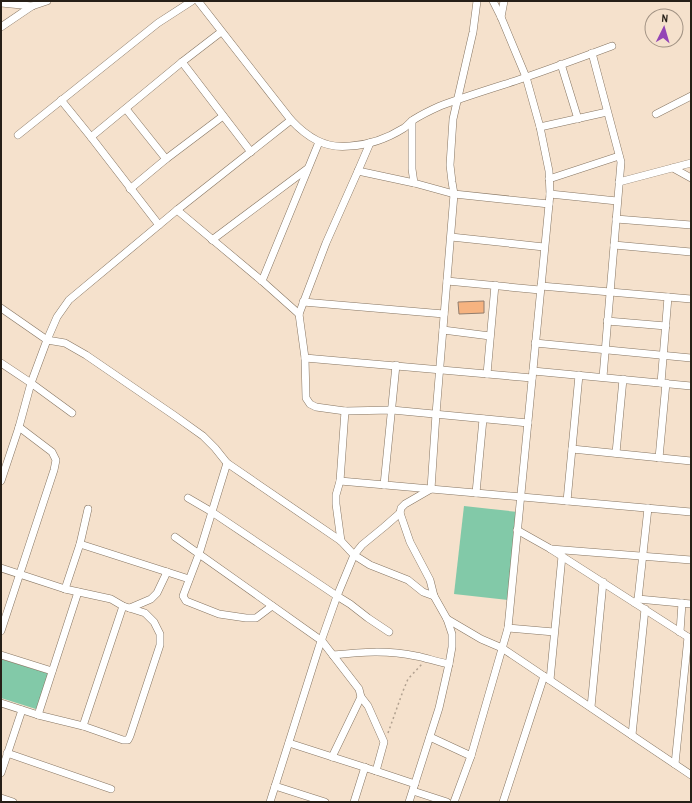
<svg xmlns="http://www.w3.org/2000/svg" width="692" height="803" font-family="'Archivo Narrow',sans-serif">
<rect width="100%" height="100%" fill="#f5e1cc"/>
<!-- green -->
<g fill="#82c9a8">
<polygon points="464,506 518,512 508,600 454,594"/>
<polygon points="1,659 50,674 39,710 1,698"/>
</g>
<!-- building -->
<polygon fill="#f6b380" stroke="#927d6d" points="484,301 484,313 459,314 458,302"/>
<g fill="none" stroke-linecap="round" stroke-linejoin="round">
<!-- street casing -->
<g stroke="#867562" stroke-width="8">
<g id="street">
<path d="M198,1L291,120C307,137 325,149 350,146C368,145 388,138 404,128C407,126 410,122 413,120C421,115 431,110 440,106C464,97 490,89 515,81C547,70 580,58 612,46"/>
<polyline points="1,3 32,6"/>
<polyline points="501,17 504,1"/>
<polyline points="1,27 32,6 47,1"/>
<polyline points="592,53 621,162 603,377"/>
<polyline points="182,62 251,152"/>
<polyline points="561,64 578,119"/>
<polyline points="61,100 91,137 159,225"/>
<polyline points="126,109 166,159"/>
<polyline points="656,114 691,96"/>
<polyline points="412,121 412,169 414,183 454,194 549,204"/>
<polyline points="540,127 607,112"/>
<polyline points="18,135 158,23 192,1"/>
<polyline points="91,137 182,62 221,32"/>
<polyline points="370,143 358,171 326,243 299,314 305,358 306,398 310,404 316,407 345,411 392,410 528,423"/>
<polyline points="673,168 691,178"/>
<polyline points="358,171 414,183"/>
<polyline points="549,179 619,156"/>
<polyline points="619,182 691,163"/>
<polyline points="130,189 166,159 223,116"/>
<polyline points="550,194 617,201"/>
<polyline points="177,210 262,281 299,314"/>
<polyline points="616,219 691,225"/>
<polyline points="451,237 544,247"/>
<polyline points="212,240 307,169"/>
<polyline points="614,245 691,252"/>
<polyline points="262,281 319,142"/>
<polyline points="447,281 540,290"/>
<polyline points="541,286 691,299"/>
<polyline points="303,302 444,314"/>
<polyline points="1,308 47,340 65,343 86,355 175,416 203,436 215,448 227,463 341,541 354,555 370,565 408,580 423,592 434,596"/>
<polyline points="607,321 666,326"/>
<polyline points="443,330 490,336"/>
<polyline points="535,343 691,358"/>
<polyline points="305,358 532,378"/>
<polyline points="1,363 31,383 72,413"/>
<polyline points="533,371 691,386"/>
<polyline points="487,374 495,285"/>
<polyline points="661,383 668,297"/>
<polyline points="572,449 691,461"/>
<polyline points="616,453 623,379"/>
<polyline points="659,458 666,383"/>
<polyline points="227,463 199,554 183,596 186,601 219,614 246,618 256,618 272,606"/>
<polyline points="1,481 19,427 31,383 47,340 57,317 69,300 177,210 291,120"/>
<polyline points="340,481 691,512"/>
<polyline points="384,485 396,365"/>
<polyline points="476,493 483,419"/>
<polyline points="188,498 212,512 337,596 350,604 368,618 389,632"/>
<polyline points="567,501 579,375"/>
<polyline points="517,530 549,548 691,639"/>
<polyline points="175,537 322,641 359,689 361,697 332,757"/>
<polyline points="341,541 336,504 336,495 340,481 345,411"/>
<polyline points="80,544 189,579"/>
<polyline points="551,549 691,560"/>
<polyline points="1,568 65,589 111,599 123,606 145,613 154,622 160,634 160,645 130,736 128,740 123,740 83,726 38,715 1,703"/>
<polyline points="65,589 80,544 88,509"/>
<polyline points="638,599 691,604"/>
<polyline points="635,603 638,599 648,508"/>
<polyline points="130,608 151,599 157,593 167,572"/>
<polyline points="447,619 481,639 502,648 691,775"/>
<polyline points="508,628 554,632"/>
<polyline points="1,631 54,470 56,460 52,452 19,427"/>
<polyline points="680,632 682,603"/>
<polyline points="1,655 52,671"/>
<path d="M333,655C362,652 387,650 416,656C427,658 437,662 449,664"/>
<polyline points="550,680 562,556"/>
<polyline points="361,697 368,706 384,742 376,771"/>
<polyline points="591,707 603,582"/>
<polyline points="38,715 78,592"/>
<polyline points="83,726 123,606"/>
<polyline points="632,735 645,609"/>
<polyline points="430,737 471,756"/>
<polyline points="289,743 376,771 415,784"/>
<polyline points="7,753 111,789"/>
<polyline points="675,764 688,637"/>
<polyline points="1,773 22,710"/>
<polyline points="275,786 325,802"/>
<polyline points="413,791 447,802"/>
<polyline points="1,798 13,802"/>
<polyline points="270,802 319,647 337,596 354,555 362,545 384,527 400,513"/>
<polyline points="354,802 365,767"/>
<polyline points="409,802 439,708 449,664 452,647 452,634 447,619 434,596 430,580 410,542 400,513 401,508 405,504 431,489 436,414 454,194 452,182 450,165 453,119 473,32 477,1"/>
<polyline points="454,802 471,756 508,628 550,194 549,171 540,127 526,77 501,17 493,1"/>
<polyline points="503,802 544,676"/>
</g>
</g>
<!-- path -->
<polyline stroke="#b1a190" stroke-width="1.5" stroke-dasharray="2 3" stroke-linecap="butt" points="388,733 403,691 408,679 422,664"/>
<!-- street -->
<use href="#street" stroke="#fff" stroke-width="7"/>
</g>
<!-- border -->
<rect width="692" height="803" fill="none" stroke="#261f17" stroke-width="4"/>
<!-- north arrow -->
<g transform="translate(664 28) rotate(5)"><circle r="19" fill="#f5e1cc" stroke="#a29384"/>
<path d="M0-3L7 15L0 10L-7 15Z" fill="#9345b6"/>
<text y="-6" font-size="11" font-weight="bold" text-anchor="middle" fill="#261f17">N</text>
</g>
</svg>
